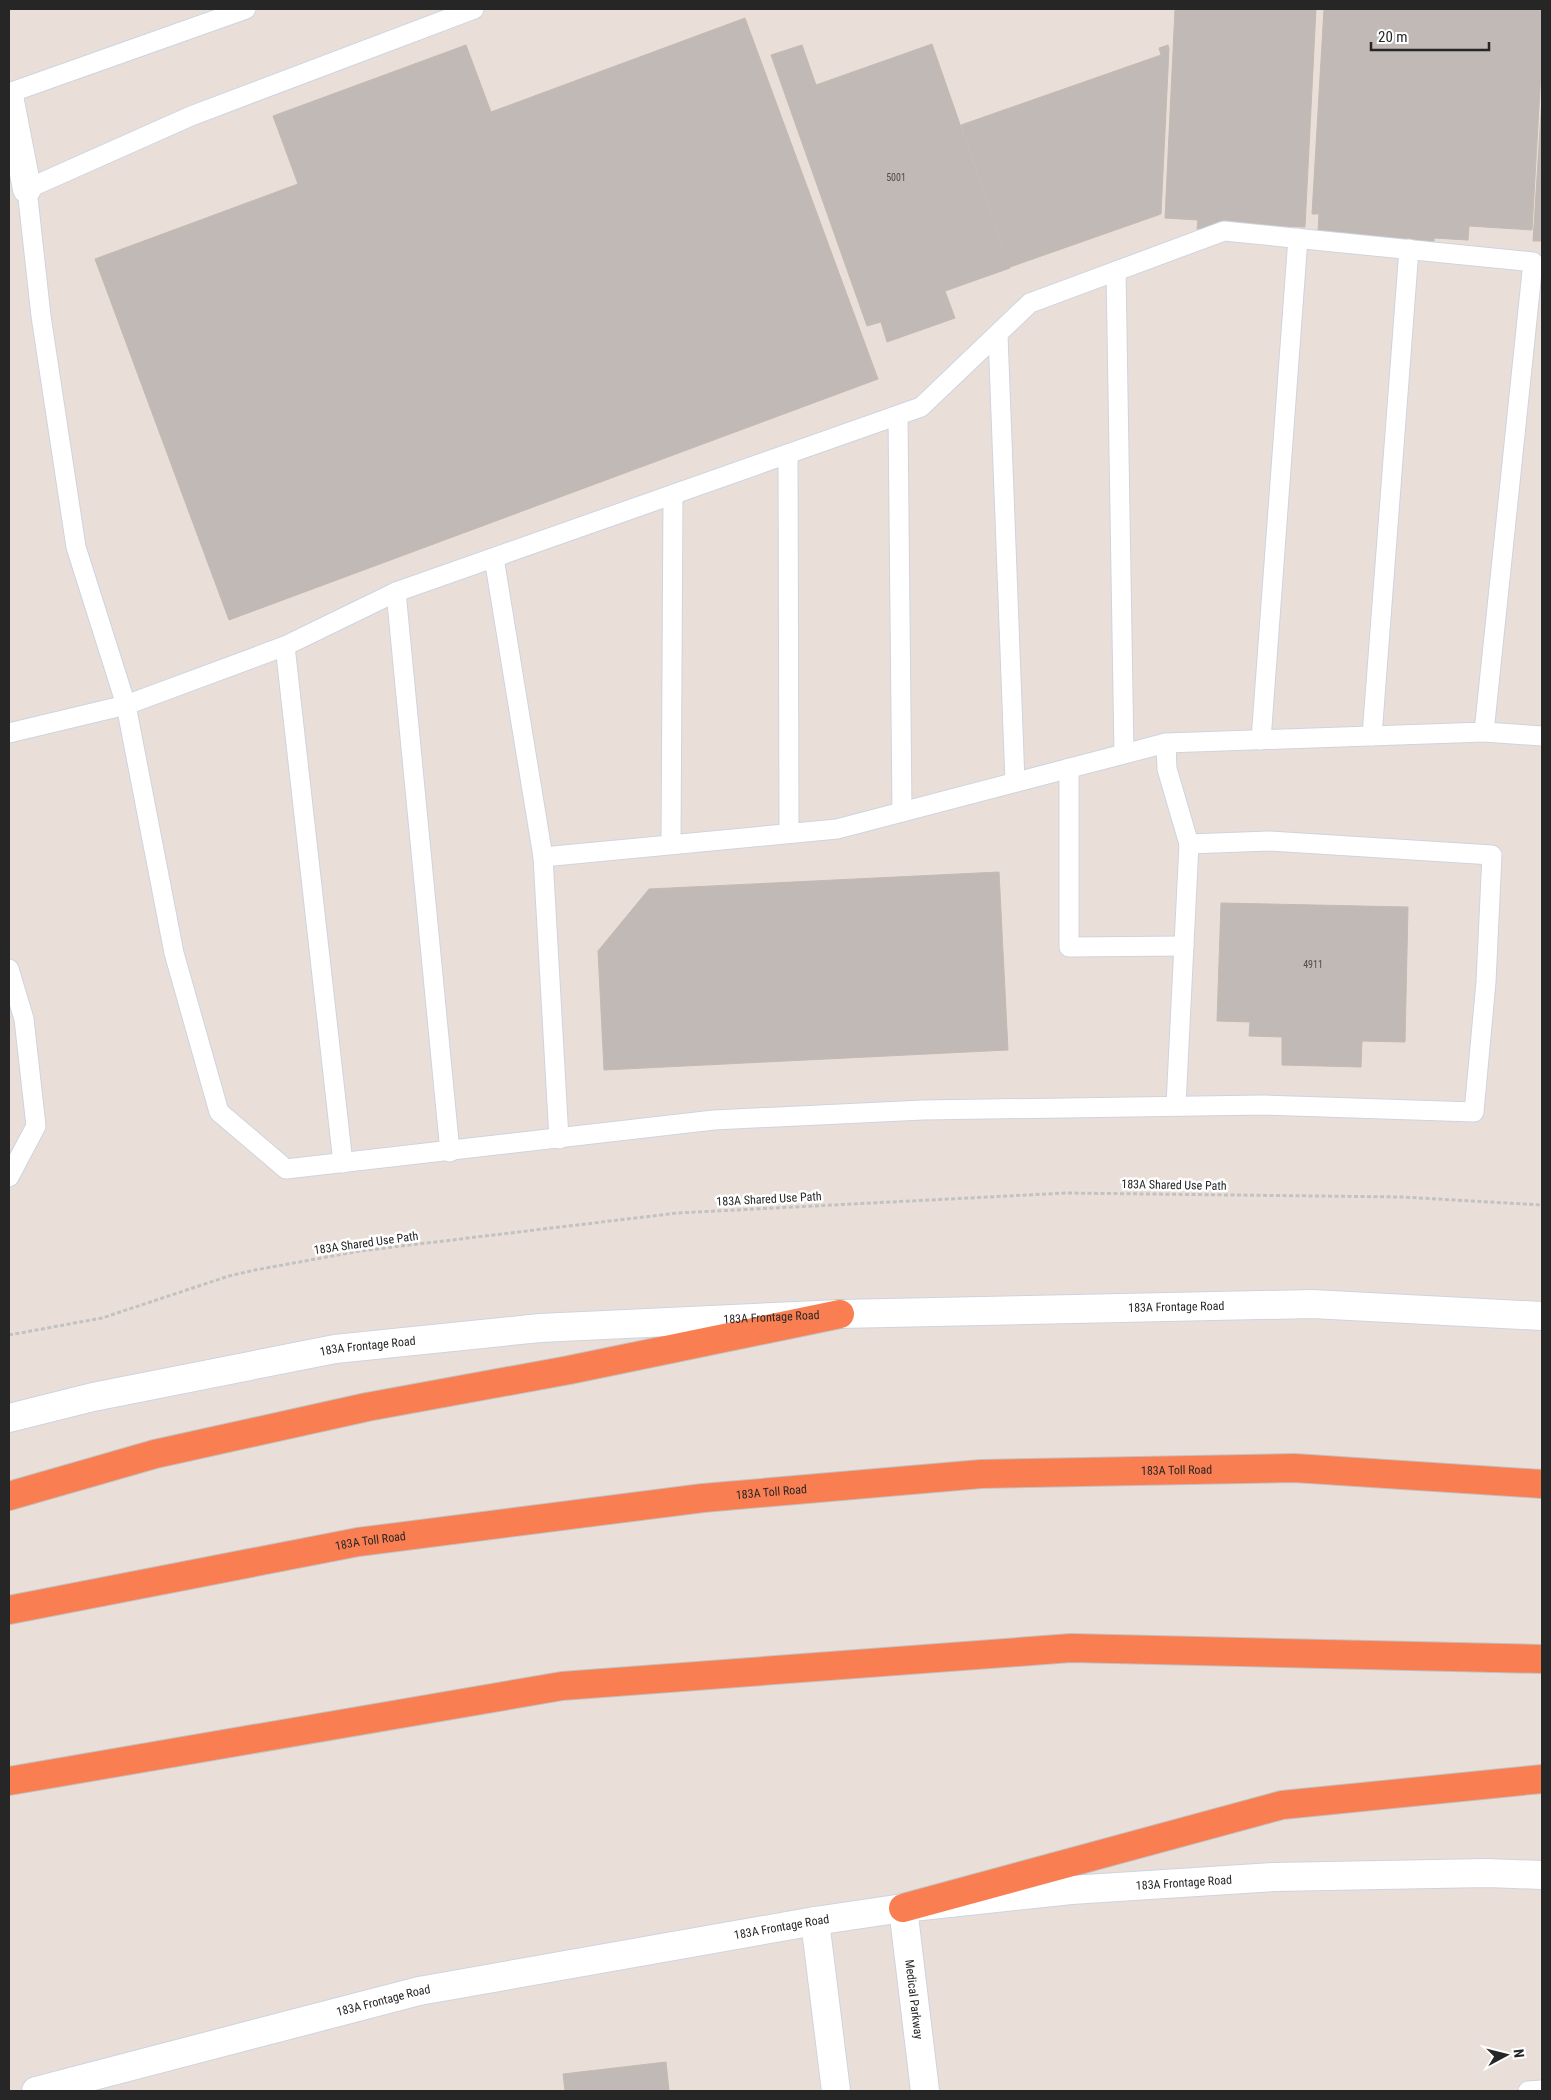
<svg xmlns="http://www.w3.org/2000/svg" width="1551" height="2100" font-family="'Roboto Condensed',sans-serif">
<rect width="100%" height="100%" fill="#e9dfd8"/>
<!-- building -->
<g fill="#c1b9b5" stroke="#c4bab2">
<polygon points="1175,9 1316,9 1305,227 1276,226 1276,232 1197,229 1198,220 1165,218"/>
<polygon points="1324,9 1542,9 1542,54 1532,230 1469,226 1468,240 1434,238 1434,244 1348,238 1348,233 1318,231 1319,214 1312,214"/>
<polygon points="745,18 878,379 229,620 95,259 298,184 273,116 466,45 491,112"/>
<polygon points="932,44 1010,268 945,291 955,318 887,342 881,322 867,326 771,55 802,45 816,85"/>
<polygon points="1168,45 1169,49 1161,214 1010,267 961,125 1161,55 1159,48"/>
<polygon points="1542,98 1542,241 1533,241"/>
<polygon points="999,872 1008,1050 604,1070 598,951 649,889"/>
<polygon points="1221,903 1408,907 1405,1042 1362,1041 1361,1067 1282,1065 1282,1037 1249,1036 1250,1022 1217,1021"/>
<polygon points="666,2062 669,2091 565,2091 563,2074"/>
</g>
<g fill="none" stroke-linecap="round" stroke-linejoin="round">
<!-- lane casing -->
<g stroke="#cdd4e0" stroke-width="21">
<g id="lane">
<polyline points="474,9 191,116 27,189 41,316 76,547 126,705 174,953 219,1112 286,1169 714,1120 923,1110 1264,1105 1474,1112 1486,982 1492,855 1269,841 1189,844 1167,769 1166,743"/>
<polyline points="9,93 246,9"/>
<polyline points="1116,271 1124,754"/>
<polyline points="998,335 1015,782"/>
<polyline points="898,416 902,812"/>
<polyline points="788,454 789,833"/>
<polyline points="396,592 450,1152"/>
<polyline points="285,646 343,1163"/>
<polyline points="1484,732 1542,736"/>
<polyline points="9,733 126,705 285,646 396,592 921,407 1030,303 1224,231 1533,262 1484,732 1166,743 837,829 543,857 494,558"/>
<polyline points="1372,736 1409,249"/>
<polyline points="1261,740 1298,238"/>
<polyline points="1069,768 1069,947 1184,946"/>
<polyline points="671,844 673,495"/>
<polyline points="543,857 559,1139"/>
<polyline points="9,969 24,1019 36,1126 9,1177"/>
<polyline points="1176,1105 1189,844"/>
<polyline points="1528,2091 1542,2090"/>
</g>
</g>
<!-- street casing -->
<g stroke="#cdd4e0" stroke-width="30">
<polyline id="street" points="9,96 27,189"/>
</g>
<!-- secondary casing -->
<g stroke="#cdd4e0" stroke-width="30">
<g id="secondary">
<path id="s1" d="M9,1418L93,1397L335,1349L540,1328L840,1314L1312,1304L1542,1316"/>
<path id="s2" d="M903,1908L925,2091"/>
<polyline points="815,1921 836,2091"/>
<path id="s3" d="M36,2091L419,1991L815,1921L903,1908L1071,1890L1274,1877L1487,1873L1542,1875"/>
</g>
</g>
<!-- highway casing -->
<g stroke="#c2c2c2" stroke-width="30">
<g id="highway">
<polyline points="9,1496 155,1454 367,1407 569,1370 840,1314"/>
<path id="s4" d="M9,1610L358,1542L703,1498L981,1474L1294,1468L1542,1484"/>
<polyline points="9,1781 562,1686 1071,1648 1542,1659"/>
<polyline points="903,1908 1282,1805 1542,1779"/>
</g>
</g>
<!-- path -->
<polyline stroke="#c2c2c2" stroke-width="3" stroke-dasharray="4 2.5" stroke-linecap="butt" points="9,1335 102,1318 229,1276 255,1270 360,1251 677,1213 1066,1193 1402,1197 1542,1205"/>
<!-- lane -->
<use href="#lane" stroke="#fff" stroke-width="19"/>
<!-- street -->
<use href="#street" stroke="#fff" stroke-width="28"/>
<!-- secondary -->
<use href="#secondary" stroke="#fff" stroke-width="28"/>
<!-- highway -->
<use href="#highway" stroke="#f97e52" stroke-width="28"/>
</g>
<g text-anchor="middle" stroke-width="5" stroke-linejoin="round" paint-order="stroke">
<!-- number labels -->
<g font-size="10" fill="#4d4b4a">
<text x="896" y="181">5001</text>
<text x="1313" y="968">4911</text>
</g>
<!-- street labels -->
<g font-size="12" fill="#262626" stroke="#fff">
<text transform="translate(1174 1185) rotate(1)" y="4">183A Shared Use Path</text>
<text transform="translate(769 1199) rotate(-3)" y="4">183A Shared Use Path</text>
<text transform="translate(366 1243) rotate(-8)" y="4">183A Shared Use Path</text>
<text dy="4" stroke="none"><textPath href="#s1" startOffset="1176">183A Frontage Road</textPath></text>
<text dy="4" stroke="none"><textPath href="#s1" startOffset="771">183A Frontage Road</textPath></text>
<text dy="4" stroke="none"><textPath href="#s1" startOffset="366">183A Frontage Road</textPath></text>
<text dy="4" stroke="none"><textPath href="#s4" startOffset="1178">183A Toll Road</textPath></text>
<text dy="4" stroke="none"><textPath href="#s4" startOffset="772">183A Toll Road</textPath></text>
<text dy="4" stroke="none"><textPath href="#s4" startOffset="368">183A Toll Road</textPath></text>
<text dy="4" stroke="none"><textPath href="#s3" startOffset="1169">183A Frontage Road</textPath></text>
<text dy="4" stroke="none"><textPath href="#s3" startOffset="764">183A Frontage Road</textPath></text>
<text dy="4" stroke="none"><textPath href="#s2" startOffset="92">Medical Parkway</textPath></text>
<text dy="4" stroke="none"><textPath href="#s3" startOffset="359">183A Frontage Road</textPath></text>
</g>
</g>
<!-- border -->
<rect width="1551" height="2100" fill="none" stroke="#262626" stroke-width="20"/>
<!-- north arrow -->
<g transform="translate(1506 2055) rotate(83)" stroke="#ffffff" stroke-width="4" paint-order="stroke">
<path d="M0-4L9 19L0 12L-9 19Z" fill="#262626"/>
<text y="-8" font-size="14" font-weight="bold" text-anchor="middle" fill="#262626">N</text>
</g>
<!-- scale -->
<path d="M1371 42v8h118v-8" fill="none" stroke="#262626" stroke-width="2.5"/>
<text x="1378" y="42" font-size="15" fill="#262626" stroke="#ffffff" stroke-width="4" paint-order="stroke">20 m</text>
</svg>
